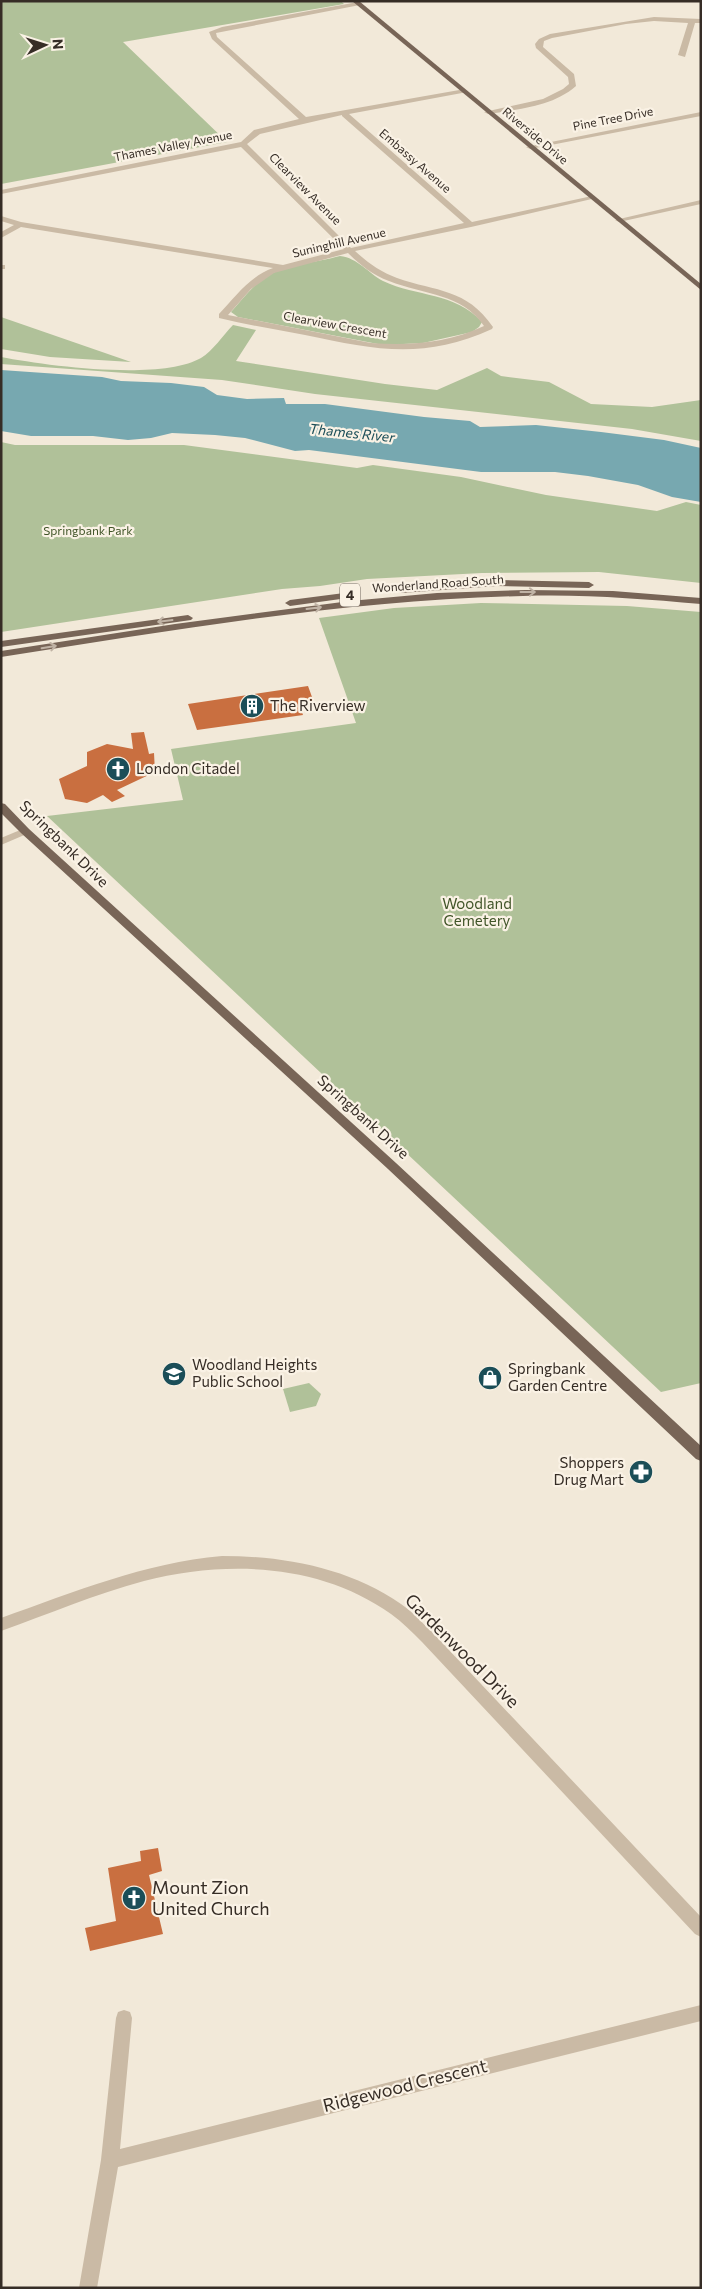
<svg xmlns="http://www.w3.org/2000/svg" width="702" height="2289" font-family="Commissioner,sans-serif">
<rect width="100%" height="100%" fill="#f2e9d9"/>
<!-- green -->
<g fill="#b0c199">
<polygon points="1,1 341,1 344,4 123,42 227,142 1,184"/>
<path d="M340,256C358,258 368,273 383,281C417,297 455,292 482,322L479,327L472,332L423,343L383,345L238,317L231,312C241,301 251,287 264,278C282,265 318,262 340,256Z"/>
<polygon points="1,317 131,362 50,357 1,349"/>
<path d="M233,325L256,330L236,361L385,384L437,390L487,368L501,376L549,382L591,404L652,407L701,400V441L632,429L315,394L222,380L1,364V357C48,366 161,381 201,358C213,351 223,335 233,325Z"/>
<polygon points="1,442 15,445 184,445 357,468 373,465 461,477 546,495 657,511 686,502 701,505 701,583 599,572 482,573 367,579 320,586 282,589 1,632"/>
<polygon points="481,603 627,606 701,612 701,1383 661,1392 47,816 183,800 171,749 356,723 319,618 394,608"/>
<polygon points="309,1383 321,1394 316,1406 290,1412 283,1389"/>
</g>
<!-- water -->
<polygon fill="#77a8b0" points="1,370 102,377 121,381 171,383 204,387 217,395 247,399 284,398 286,404 325,404 424,417 470,421 480,427 536,425 601,432 664,440 701,448 701,502 672,497 638,485 588,476 555,472 481,472 309,450 295,451 245,438 215,435 172,433 151,438 128,440 93,436 31,436 1,431"/>
<!-- building -->
<g fill="#c96f40">
<polygon points="308,686 316,708 301,710 303,715 197,730 188,704"/>
<polygon points="144,732 149,754 154,753 155,772 117,790 125,796 112,802 103,795 87,803 65,799 59,779 87,766 87,752 107,744 133,749 131,733"/>
<polygon points="158,1848 162,1871 149,1875 163,1934 90,1951 85,1928 116,1921 108,1868 141,1861 140,1851"/>
</g>
<g fill="none" stroke-linecap="round" stroke-linejoin="round">
<!-- minor -->
<g fill="#cabaa5" fill-rule="evenodd">
<path d="M358,2L360,3V5L216,33L217,37L306,117L465,89V93H462L349,114L472,222L592,196L596,198L471,227L355,251C368,263 381,272 397,278C437,292 466,288 493,327L492,329C423,360 376,350 305,335C277,330 248,325 219,318V314C235,297 250,276 273,268L21,227L1,238V232L14,225L1,221V216L21,222L283,265L344,249L241,147L1,194V190L241,142L254,130L299,119L212,39L209,32L222,27ZM342,115V116L464,223L351,248L247,144L260,134ZM348,253C360,265 373,275 389,281C424,295 462,293 484,326C448,343 410,346 371,343L228,315L251,289L274,273Z"/>
<path d="M654,17L701,19V23H695L685,57L678,55L688,23L654,21L626,24L552,38L544,41L543,47L574,74L576,86C552,107 518,109 488,114L484,112L543,99L563,89L569,84L568,77L536,48L535,44L539,39L550,34Z"/>
<polygon points="701,112 701,116 530,149 526,147"/>
<polygon points="701,200 701,204 619,222 615,220"/>
<rect x="1" y="265" width="4" height="4"/>
<polygon points="25,828 29,829 30,831 29,833 1,845 1,838"/>
<path d="M222,1556C284,1556 349,1568 401,1604C413,1612 422,1623 432,1632L701,1917V1937L695,1934L422,1642C412,1632 402,1622 391,1614C320,1563 226,1560 144,1581C95,1594 49,1614 1,1631V1618C74,1592 144,1563 222,1556Z"/>
<polygon points="701,2005 701,2021 118,2167 97,2288 79,2288 101,2160 116,2018 118,2012 124,2010 130,2012 132,2018 120,2149"/>
</g>
<!-- major -->
<g fill="#786557" fill-rule="evenodd">
<polygon points="352,1 359,1 701,284 701,290"/>
<polygon points="497,580 589,582 594,585 589,588 497,586 401,593 396,590 401,587"/>
<path d="M525,590L613,591L701,598V604C642,599 583,594 523,596C348,600 174,630 1,657V651L175,624L350,601L437,593Z"/>
<polygon points="352,592 357,595 355,597 290,606 285,603 290,600"/>
<polygon points="188,615 193,618 191,620 1,647 1,641"/>
<polygon points="1,803 5,804 29,829 396,1163 701,1446 701,1461 696,1459 388,1169 21,833 1,813"/>
</g>
</g>
<!-- one-way arrows -->
<defs><path id="oneway-shaft" d="M-6 0H5M1.5-3L5.5 0L1.5 3" fill="none" stroke-width="1.6" stroke-linecap="round" stroke-linejoin="round" transform="scale(1.25)"/></defs>
<g stroke="#c0b3a5">
<use href="#oneway-shaft" transform="translate(528 592)"/>
<use href="#oneway-shaft" transform="translate(314 608) rotate(-7)"/>
<use href="#oneway-shaft" transform="translate(165 621) rotate(173)"/>
<use href="#oneway-shaft" transform="translate(49 647) rotate(-9)"/>
</g>
<!-- icons -->
<defs>
<g id="building-disc" transform="scale(1.25)"><circle r="9.5" fill="#1b4e58" stroke="#faf2e5"/><path d="M-4-6H4V6H1V3H-1V6H-4ZM-2.5-4.3h1.7v1.8h-1.7ZM.8-4.3h1.7v1.8H.8ZM-2.5-1h1.7V.8h-1.7ZM.8-1h1.7V.8H.8Z" fill="#fff"/></g>
<g id="church-disc" transform="scale(1.25)"><circle r="9.5" fill="#1b4e58" stroke="#faf2e5"/><path d="M-1.2-6h2.4v3.5h3.3v2.4h-3.3V6h-2.4V-.1h-3.3v-2.4h3.3Z" fill="#fff"/></g>
<g id="school-disc" transform="scale(1.25)"><circle r="9.5" fill="#1b4e58" stroke="#faf2e5"/><path d="M0-5L7-2L0 1L-7-2ZM-4 1L0 2.5L4 1V4Q0 6-4 4Z" fill="#fff"/></g>
<g id="shop-disc" transform="scale(1.25)"><circle r="9.5" fill="#1b4e58" stroke="#faf2e5"/><path d="M-5-2.5h2.3a2.7 3.5 0 0 1 5.4 0H5L5.5 6h-11ZM-1.5-2.5h3a1.5 2.3 0 0 0-3 0Z" fill="#fff"/></g>
<g id="pharmacy-disc" transform="scale(1.25)"><circle r="9.5" fill="#1b4e58" stroke="#faf2e5"/><path d="M-2-6h4v4h4v4h-4v4h-4v-4h-4v-4h4Z" fill="#fff"/></g>
</defs>
<g fill-rule="evenodd">
<use href="#building-disc" x="252" y="706"/>
<use href="#church-disc" x="118" y="769"/>
<use href="#school-disc" x="174" y="1374"/>
<use href="#shop-disc" x="490" y="1378"/>
<use href="#pharmacy-disc" x="641" y="1472"/>
<use href="#church-disc" x="134" y="1898"/>
</g>
<g text-anchor="middle" stroke-width="4.5" stroke-linejoin="round" paint-order="stroke">
<!-- far-street labels -->
<g font-size="12" fill="#362d26" stroke="#faf2e5">
<text transform="translate(613 119) rotate(-11)" y="4">Pine Tree Drive</text>
<text transform="translate(535 136) rotate(40)" y="4">Riverside Drive</text>
<text transform="translate(173 146) rotate(-11)" y="4">Thames Valley Avenue</text>
<text transform="translate(415 161) rotate(41)" y="4">Embassy Avenue</text>
<text transform="translate(305 189) rotate(45)" y="4">Clearview Avenue</text>
<text transform="translate(339 243) rotate(-13)" y="4">Suninghill Avenue</text>
<text transform="translate(335 325) rotate(10)" y="4">Clearview Crescent</text>
<text transform="translate(438 584) rotate(-4)" y="4">Wonderland Road South</text>
</g>
<!-- far-park labels -->
<g font-size="12" fill="#415529" stroke="#faf2e5">
<text x="88" y="535">Springbank Park</text>
</g>
<!-- far-water labels -->
<g font-size="14" font-style="italic" fill="#1b4e58" stroke="#faf2e5">
<text transform="translate(352 433) rotate(6)" y="5">Thames River</text>
</g>
<!-- shield labels -->
<rect fill="#faf2e5" stroke="#71685f" stroke-width="1" x="340" y="583.5" width="20" height="23" rx="4"/>
<g font-size="14" font-weight="bold" fill="#362d26">
<text x="350" y="600">4</text>
</g>
<!-- poi labels -->
<g font-size="15" fill="#362d26" stroke="#faf2e5" text-anchor="start">
<text x="270" y="711">The Riverview</text>
<text x="136" y="774">London Citadel</text>
<text x="192" y="1370">Woodland Heights<tspan x="192" dy="17">Public School</tspan></text>
<text x="508" y="1374">Springbank<tspan x="508" dy="17">Garden Centre</tspan></text>
<text x="624" y="1468" text-anchor="end">Shoppers<tspan x="624" dy="17">Drug Mart</tspan></text>
</g>
<!-- street labels -->
<g font-size="15" fill="#362d26" stroke="#faf2e5">
<text transform="translate(64 844) rotate(44)" y="5">Springbank Drive</text>
<text transform="translate(363 1117) rotate(42)" y="5">Springbank Drive</text>
</g>
<!-- park labels -->
<g font-size="15" fill="#415529" stroke="#faf2e5">
<text x="477" y="909">Woodland<tspan x="477" dy="17">Cemetery</tspan></text>
</g>
<!-- near-street labels -->
<g font-size="18" fill="#362d26" stroke="#faf2e5">
<text transform="translate(462 1651) rotate(45)" y="6">Gardenwood Drive</text>
<text transform="translate(405 2086) rotate(-14)" y="6">Ridgewood Crescent</text>
</g>
<!-- near-poi labels -->
<g font-size="18" fill="#362d26" stroke="#faf2e5" text-anchor="start">
<text x="152" y="1894">Mount Zion<tspan x="152" dy="21">United Church</tspan></text>
</g>
</g>
<!-- border -->
<rect width="702" height="2289" fill="none" stroke="#362d26" stroke-width="5"/>
<!-- north arrow -->
<g transform="translate(45 45) rotate(86)" stroke="#faf2e5" stroke-width="4" paint-order="stroke">
<path d="M0-4L9 19L0 12L-9 19Z" fill="#362d26"/>
<text y="-8" font-size="14" font-weight="bold" text-anchor="middle" fill="#362d26">N</text>
</g>
</svg>
